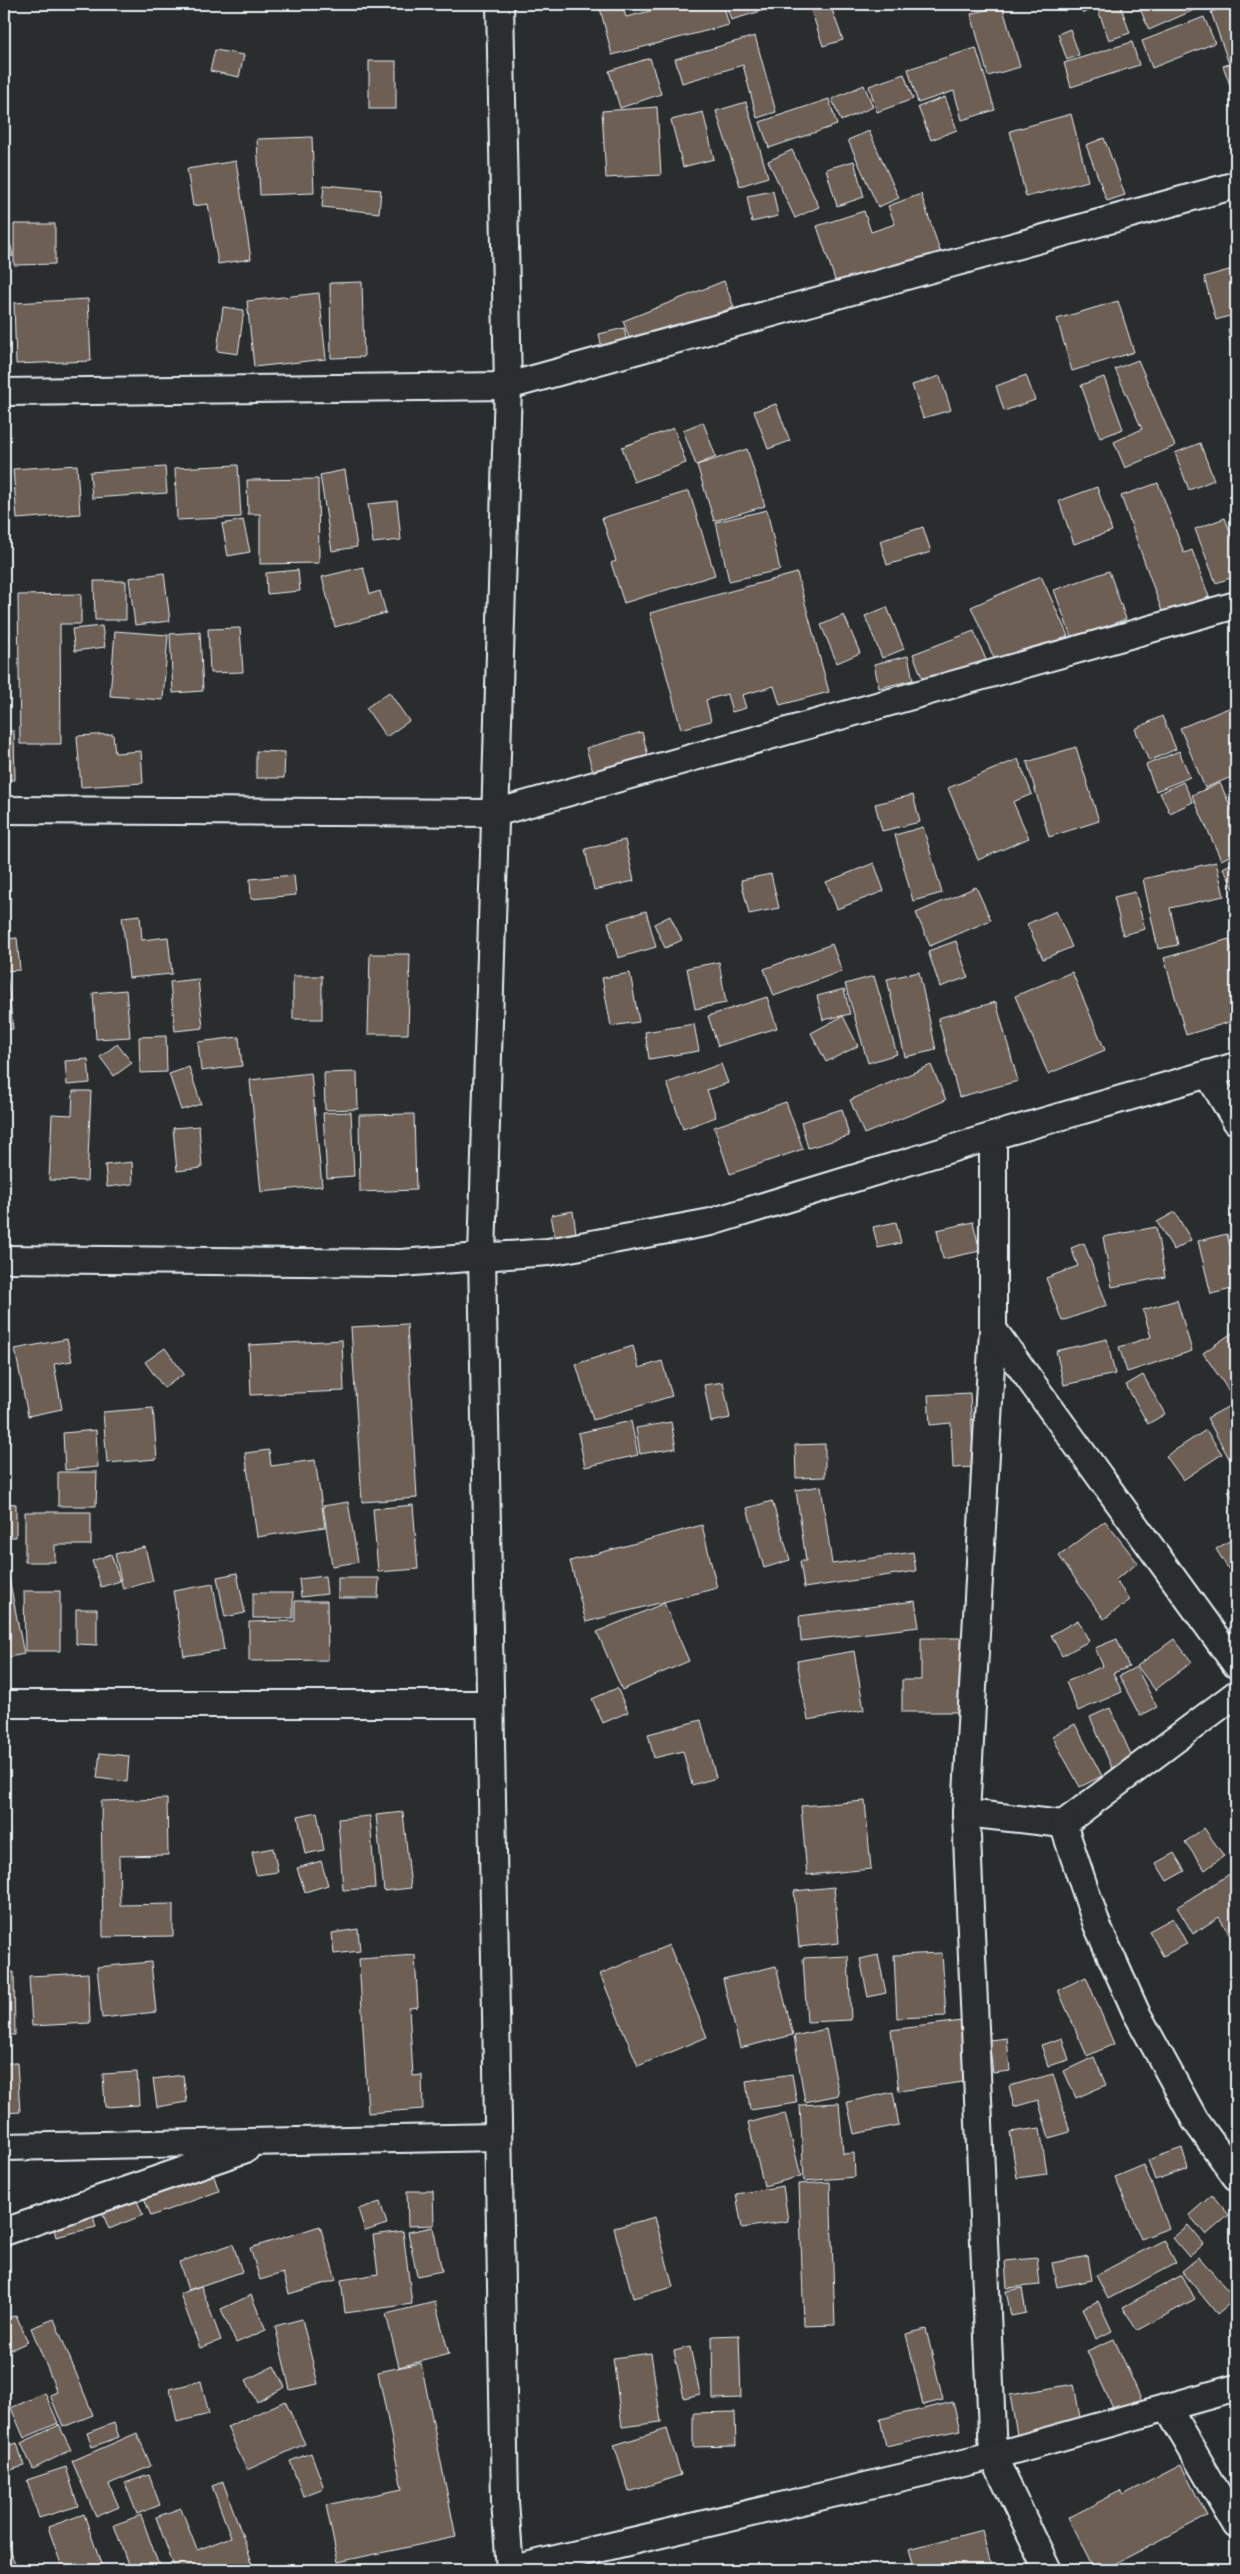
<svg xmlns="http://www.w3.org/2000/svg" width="1240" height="2574" font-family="'Comic Neue',sans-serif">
<rect width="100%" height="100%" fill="#2a2d2e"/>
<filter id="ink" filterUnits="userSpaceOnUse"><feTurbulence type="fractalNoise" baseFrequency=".02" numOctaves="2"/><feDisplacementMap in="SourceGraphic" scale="10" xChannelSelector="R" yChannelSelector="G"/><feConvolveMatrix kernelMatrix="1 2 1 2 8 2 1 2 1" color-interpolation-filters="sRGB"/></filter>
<g filter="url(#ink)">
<!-- building -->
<g fill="#6d5f53" stroke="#e8f1f8">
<polygon points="599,4 622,4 626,17 678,4 723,4 729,25 612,55"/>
<polygon points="726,4 777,4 778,6 731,20"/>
<polygon points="809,4 830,4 843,40 823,46"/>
<polygon points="1079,4 1103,4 1083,13"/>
<polygon points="1116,4 1120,4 1130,33 1109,40 1098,10"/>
<polygon points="1138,4 1205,4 1205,5 1149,30"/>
<polygon points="1217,4 1235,4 1236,7 1236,101 1223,66 1229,64 1211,12 1219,9"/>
<polygon points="1002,5 1020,67 988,76 971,14"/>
<polygon points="1204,17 1215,43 1152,68 1142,41"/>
<polygon points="1070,29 1079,55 1067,60 1058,34"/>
<polygon points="755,36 776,112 757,118 743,65 682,83 675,59"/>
<polygon points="1132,42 1139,65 1071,87 1064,63"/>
<polygon points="976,48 995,110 962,120 954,91 918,103 908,69"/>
<polygon points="215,50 244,55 239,77 210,71"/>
<polygon points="650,58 661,94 620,108 609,71"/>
<rect x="369" y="61" width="27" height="48"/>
<polygon points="904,74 913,99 877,112 869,86"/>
<polygon points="864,85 873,107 841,121 832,99"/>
<polygon points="945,97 957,130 931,140 918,107"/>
<polygon points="829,99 837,125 769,148 760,122"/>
<polygon points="746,102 768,177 740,186 716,111"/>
<polygon points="657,107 661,175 606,178 602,111"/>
<polygon points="703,112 714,159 683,167 671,120"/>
<polygon points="1071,114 1088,181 1026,197 1010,131"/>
<polygon points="4,122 8,122 9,157 4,157"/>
<polygon points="869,131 899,198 878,207 848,140"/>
<polygon points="312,137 314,193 260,195 257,139"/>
<polygon points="1104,138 1125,195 1107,201 1086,145"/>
<polygon points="792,150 819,207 795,218 768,161"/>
<polygon points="236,161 251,259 218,264 208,204 193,206 187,169"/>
<polygon points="854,161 864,197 837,206 826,169"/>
<polygon points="4,162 7,162 8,212 4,213"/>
<polygon points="324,185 381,190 379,213 322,207"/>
<polygon points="773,191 778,216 752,222 747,196"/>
<polygon points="921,194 941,254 838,289 817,226 864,211 871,232 895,224 888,206"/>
<polygon points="4,214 13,256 4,258"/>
<polygon points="14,224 55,224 55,264 14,265"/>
<polygon points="1236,268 1236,314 1216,320 1204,277"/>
<polygon points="724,281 734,307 633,348 623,321"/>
<polygon points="362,282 364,357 331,358 330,283"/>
<polygon points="319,293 326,359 254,367 247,301"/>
<polygon points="88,299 91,361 16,364 14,303"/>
<polygon points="1118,301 1134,352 1072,371 1057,319"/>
<polygon points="223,307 244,310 238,354 217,351"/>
<polygon points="7,323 9,367 4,368 4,324"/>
<polygon points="1236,327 1236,367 1235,368 1228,329"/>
<polygon points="624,328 629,353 604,358 599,334"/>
<polygon points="1138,360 1175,446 1125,468 1114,442 1142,429 1115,369"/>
<polygon points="1026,375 1035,400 1004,411 996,386"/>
<polygon points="940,376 951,410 923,418 912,385"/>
<polygon points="1104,377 1123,429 1100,438 1081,385"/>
<polygon points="776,404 790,441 768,449 754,411"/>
<polygon points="703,422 716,457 696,465 683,430"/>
<polygon points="674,428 686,463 634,482 622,447"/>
<polygon points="1200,443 1214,480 1189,490 1175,453"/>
<polygon points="747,449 765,506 714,521 697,465"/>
<polygon points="77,465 80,514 17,519 13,469"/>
<polygon points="238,465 241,517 177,520 175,468"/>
<polygon points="165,467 167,493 92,498 90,472"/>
<polygon points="345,470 357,547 332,551 320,475"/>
<polygon points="318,479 319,563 260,564 260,514 248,514 247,480"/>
<polygon points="1158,483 1184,553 1192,550 1209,597 1163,614 1121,496"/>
<polygon points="1097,487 1112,531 1074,544 1059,501"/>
<polygon points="689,491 715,575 624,603 611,563 616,561 602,518"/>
<polygon points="397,501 401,540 373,543 368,504"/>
<polygon points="767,510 780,570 729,581 716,522"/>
<polygon points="1225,518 1236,548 1236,576 1216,583 1195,529"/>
<polygon points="243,520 250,552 228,556 222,524"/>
<polygon points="923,527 931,552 887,565 880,541"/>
<polygon points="363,567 370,594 380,591 386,613 335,627 322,577"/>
<polygon points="298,570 300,591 267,594 266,573"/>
<polygon points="1109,571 1126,619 1072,639 1054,590"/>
<polygon points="164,573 170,621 135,625 129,578"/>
<polygon points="797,573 829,692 780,705 774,686 742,695 746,708 732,712 727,694 706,700 711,721 681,729 650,613"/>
<polygon points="1041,576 1068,636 998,667 971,607"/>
<polygon points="94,581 126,581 126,620 95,620"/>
<polygon points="81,594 81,624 60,624 61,744 20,744 18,595"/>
<polygon points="887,607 904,649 882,658 865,616"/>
<polygon points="844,615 860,653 837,663 821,625"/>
<polygon points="102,626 105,647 75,651 72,629"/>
<polygon points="240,628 243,672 210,673 208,629"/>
<polygon points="115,631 168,635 163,700 110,696"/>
<polygon points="974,631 986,660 924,683 913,654"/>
<polygon points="200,632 203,691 173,693 170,634"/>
<polygon points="4,633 6,633 5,685 4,685"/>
<polygon points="908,656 913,680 879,688 874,664"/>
<polygon points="389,692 409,721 386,737 366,708"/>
<polygon points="1236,705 1236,775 1205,788 1180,728"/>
<polygon points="1162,716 1176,749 1149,761 1135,729"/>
<polygon points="4,731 14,731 15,780 4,780"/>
<polygon points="642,732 650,763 595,779 586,748"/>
<polygon points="113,734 115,753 141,751 143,783 81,787 77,736"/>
<polygon points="1076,747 1099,821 1049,837 1027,762"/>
<polygon points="256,751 285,752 284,778 256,778"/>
<polygon points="1179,751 1190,777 1156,791 1146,765"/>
<polygon points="1018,759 1032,794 1013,802 1029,838 978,860 948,788"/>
<polygon points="1183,782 1193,802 1170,813 1160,793"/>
<polygon points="1220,783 1236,819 1236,853 1221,860 1192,795"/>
<polygon points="913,795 920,822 882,831 875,804"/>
<polygon points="923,827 942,893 913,901 895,835"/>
<polygon points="625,840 634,881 594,890 585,849"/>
<polygon points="1236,861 1236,888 1234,889 1223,868"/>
<polygon points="1216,862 1224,896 1170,908 1178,945 1158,949 1143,879"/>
<polygon points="874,863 884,891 837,909 826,882"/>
<polygon points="771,874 779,908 749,914 741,880"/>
<polygon points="294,875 296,895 251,899 250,879"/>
<polygon points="976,887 991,920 930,946 916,913"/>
<polygon points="1135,892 1145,929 1123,935 1114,897"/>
<polygon points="646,911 656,947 618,958 608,922"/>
<polygon points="1056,911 1072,947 1043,959 1027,924"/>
<polygon points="140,915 142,940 168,937 172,974 129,978 122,917"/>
<polygon points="670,916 682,940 665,948 654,924"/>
<polygon points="17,938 20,970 4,971 4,939"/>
<polygon points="1229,939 1236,965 1236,1020 1186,1035 1164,958"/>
<polygon points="956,941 968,977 940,987 928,951"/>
<polygon points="832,944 842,971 774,996 764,969"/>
<polygon points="370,954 410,954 408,1034 368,1034"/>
<polygon points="719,962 726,1003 695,1009 687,968"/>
<polygon points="919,972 936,1050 905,1057 887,979"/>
<polygon points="1072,972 1105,1050 1048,1074 1015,996"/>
<polygon points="630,973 639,1022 611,1026 602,978"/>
<polygon points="7,974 13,1029 4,1030 4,975"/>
<rect x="293" y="976" width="29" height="43"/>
<polygon points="874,976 897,1054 868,1063 845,984"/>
<polygon points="198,979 203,1028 175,1031 170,982"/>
<polygon points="844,989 850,1014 823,1020 817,996"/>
<polygon points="126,990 130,1037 96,1039 93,993"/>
<polygon points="767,997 777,1028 718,1046 708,1016"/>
<polygon points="996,1002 1018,1081 959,1097 938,1018"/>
<polygon points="843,1016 858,1046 826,1062 811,1033"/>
<polygon points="694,1024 699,1051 649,1059 645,1032"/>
<polygon points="166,1036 167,1072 140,1073 139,1037"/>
<polygon points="239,1037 242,1066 201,1071 198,1042"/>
<polygon points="117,1044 132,1063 114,1076 100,1057"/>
<polygon points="88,1059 90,1083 67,1085 65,1061"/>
<polygon points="721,1064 728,1083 707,1090 716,1117 683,1129 667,1083"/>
<polygon points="931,1065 946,1100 864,1134 850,1100"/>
<polygon points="189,1067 201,1104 181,1110 169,1074"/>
<polygon points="357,1072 358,1109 325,1110 324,1073"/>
<polygon points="311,1073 322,1186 261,1192 250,1080"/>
<polygon points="73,1091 91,1091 87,1181 49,1180 52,1114 72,1115"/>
<polygon points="786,1102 803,1149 730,1174 714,1127"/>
<polygon points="842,1109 849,1136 808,1148 801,1122"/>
<polygon points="351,1112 354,1176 327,1178 323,1113"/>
<polygon points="414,1114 416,1190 360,1192 359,1115"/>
<polygon points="199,1126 202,1168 177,1171 173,1128"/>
<polygon points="132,1162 133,1184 107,1187 105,1165"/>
<polygon points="573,1211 576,1233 555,1237 551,1215"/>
<polygon points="1175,1212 1191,1240 1174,1250 1157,1222"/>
<polygon points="896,1222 901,1243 878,1248 873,1227"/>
<polygon points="973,1222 980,1251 943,1259 937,1230"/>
<polygon points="1156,1227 1165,1277 1112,1287 1103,1237"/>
<polygon points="1227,1234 1236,1271 1236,1288 1211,1294 1198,1241"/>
<polygon points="1084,1243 1107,1305 1062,1321 1046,1278 1078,1266 1071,1248"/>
<polygon points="1177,1300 1192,1351 1127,1372 1119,1347 1151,1337 1143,1310"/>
<polygon points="407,1324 417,1498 362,1502 351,1327"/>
<polygon points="1232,1333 1236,1339 1236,1390 1231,1394 1203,1353"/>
<polygon points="67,1339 72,1361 54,1364 62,1409 28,1416 15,1349"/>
<polygon points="1107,1339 1115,1374 1064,1385 1056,1351"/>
<polygon points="342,1340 344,1391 251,1395 249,1345"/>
<polygon points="633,1346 639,1368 662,1361 672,1396 593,1420 576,1364"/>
<polygon points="165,1348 184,1374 164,1388 145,1362"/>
<polygon points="1143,1375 1165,1414 1148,1424 1126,1385"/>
<polygon points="723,1382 730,1418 711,1422 704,1385"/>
<polygon points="970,1393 974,1467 953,1468 951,1423 930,1425 928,1395"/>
<polygon points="1235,1403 1236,1405 1236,1471 1207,1418"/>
<polygon points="153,1408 157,1459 107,1463 103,1412"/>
<polygon points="631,1421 638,1455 585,1467 578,1433"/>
<polygon points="671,1422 676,1448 640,1454 636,1428"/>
<polygon points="96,1430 98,1467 65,1470 63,1433"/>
<polygon points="1206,1430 1222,1454 1183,1480 1166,1456"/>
<polygon points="825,1444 825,1477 796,1478 795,1445"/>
<polygon points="269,1450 271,1466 315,1460 325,1527 257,1537 245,1453"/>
<polygon points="58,1472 97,1472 96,1506 58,1506"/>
<polygon points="821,1486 832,1564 913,1552 916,1571 804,1588 800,1561 806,1561 796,1490"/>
<polygon points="1236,1486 1236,1505 1228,1491"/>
<polygon points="772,1501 790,1560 764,1568 747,1508"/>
<polygon points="348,1502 358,1562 332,1566 323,1506"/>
<polygon points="4,1503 16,1504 16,1537 4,1537"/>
<polygon points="413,1505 418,1569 378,1572 373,1509"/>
<polygon points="25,1512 91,1512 91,1545 55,1545 55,1562 25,1562"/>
<polygon points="1105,1521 1138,1563 1115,1580 1130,1600 1104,1619 1059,1556"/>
<polygon points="702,1525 717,1588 586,1622 570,1561"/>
<polygon points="1236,1537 1236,1573 1232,1575 1216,1549"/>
<polygon points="145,1547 153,1581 123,1589 115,1554"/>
<polygon points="111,1554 120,1581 101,1587 92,1561"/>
<polygon points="8,1573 24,1654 4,1658 4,1574"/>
<polygon points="237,1573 245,1613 225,1617 217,1577"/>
<polygon points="325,1576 327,1594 301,1597 299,1579"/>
<polygon points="338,1578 379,1578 378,1598 338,1598"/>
<polygon points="213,1584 224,1650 184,1656 173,1591"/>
<polygon points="24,1591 60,1591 60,1651 25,1651"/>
<rect x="253" y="1593" width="40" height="25"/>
<polygon points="295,1601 327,1601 328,1660 249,1661 249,1622 295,1621"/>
<polygon points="915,1601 919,1627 801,1641 799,1616"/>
<polygon points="664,1603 689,1661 622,1690 597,1632"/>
<polygon points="76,1609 97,1609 97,1645 76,1644"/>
<polygon points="1078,1620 1089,1641 1062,1656 1051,1635"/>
<polygon points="921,1638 962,1638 961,1712 902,1712 902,1680 921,1680"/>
<polygon points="1117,1639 1129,1667 1113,1673 1122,1692 1078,1711 1066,1682 1103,1666 1095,1648"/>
<polygon points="1174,1639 1192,1662 1155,1690 1137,1666"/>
<polygon points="854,1651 864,1710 808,1720 797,1661"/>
<polygon points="1136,1667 1157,1707 1140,1716 1119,1676"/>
<polygon points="617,1688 628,1712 603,1723 592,1699"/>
<polygon points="1110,1708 1137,1768 1116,1777 1090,1717"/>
<polygon points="701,1720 716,1778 692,1785 683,1751 654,1758 648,1734"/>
<polygon points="1075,1724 1102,1776 1080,1787 1052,1736"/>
<polygon points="100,1753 129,1756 127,1782 97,1778"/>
<polygon points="167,1799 168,1855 119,1856 120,1905 173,1904 173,1936 103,1937 101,1801"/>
<polygon points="865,1801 871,1869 807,1875 801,1806"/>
<polygon points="317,1812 324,1850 305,1854 298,1816"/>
<polygon points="403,1812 411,1888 384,1891 376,1815"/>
<polygon points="370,1816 375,1888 343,1890 338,1819"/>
<polygon points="1204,1828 1224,1856 1205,1870 1185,1842"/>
<polygon points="273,1848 278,1872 256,1875 252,1852"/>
<polygon points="1174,1853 1185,1871 1167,1881 1156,1863"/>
<polygon points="321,1861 328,1885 305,1892 297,1868"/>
<polygon points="1236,1870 1236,1946 1219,1917 1193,1934 1177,1907"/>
<polygon points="834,1887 839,1943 799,1947 794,1891"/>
<polygon points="1173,1918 1187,1944 1163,1956 1149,1931"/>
<polygon points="358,1929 360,1951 334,1954 332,1933"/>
<polygon points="669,1945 707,2037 638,2066 600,1974"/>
<polygon points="942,1953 946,2016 897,2018 894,1955"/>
<polygon points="415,1955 418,2007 409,2008 413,2076 422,2075 423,2109 368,2113 359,1959"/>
<polygon points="878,1955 886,1993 868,1997 860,1959"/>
<polygon points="848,1956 851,2020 807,2022 803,1958"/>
<polygon points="151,1962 156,2012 102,2018 97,1967"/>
<polygon points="776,1966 793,2035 740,2048 723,1979"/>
<polygon points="14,1972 15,2035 4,2035 4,1973"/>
<polygon points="88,1973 90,2023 32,2026 29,1976"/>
<polygon points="1086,1977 1114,2044 1087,2056 1058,1990"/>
<polygon points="962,2021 970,2081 899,2091 891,2030"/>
<polygon points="826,2029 839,2095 805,2102 794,2036"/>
<polygon points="1007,2038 1010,2071 993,2073 989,2040"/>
<polygon points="1062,2038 1069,2060 1048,2066 1041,2045"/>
<polygon points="1094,2057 1106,2085 1076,2098 1064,2071"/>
<polygon points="4,2063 17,2063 20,2112 4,2113"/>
<polygon points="137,2072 139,2105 105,2107 103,2074"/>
<polygon points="792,2074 797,2103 750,2110 746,2081"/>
<polygon points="1053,2074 1070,2132 1049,2138 1038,2100 1014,2107 1009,2086"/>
<polygon points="183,2075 187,2102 157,2107 153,2079"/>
<polygon points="893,2092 899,2125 854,2134 847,2102"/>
<polygon points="839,2103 843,2154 854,2153 855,2177 804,2181 800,2105"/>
<polygon points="785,2113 801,2176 764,2186 748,2123"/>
<polygon points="1040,2128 1047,2174 1017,2178 1010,2132"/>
<polygon points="1182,2148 1188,2168 1155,2180 1148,2160"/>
<polygon points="209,2162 219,2191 151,2216 140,2187"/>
<polygon points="1144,2165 1169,2228 1141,2239 1115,2177"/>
<polygon points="128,2179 143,2215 109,2229 94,2192"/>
<polygon points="830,2182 835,2325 804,2326 799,2184"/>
<polygon points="783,2186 788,2221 742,2228 736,2194"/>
<polygon points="86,2190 96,2227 56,2237 47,2201"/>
<polygon points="407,2191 433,2191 434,2225 408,2226"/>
<polygon points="1212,2195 1229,2215 1206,2235 1189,2215"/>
<polygon points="380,2202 387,2224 365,2231 358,2209"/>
<polygon points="655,2217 673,2287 633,2298 614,2228"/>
<polygon points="1188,2225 1204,2244 1189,2257 1173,2238"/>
<polygon points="320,2226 336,2280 289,2294 283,2273 260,2280 250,2248"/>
<polygon points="433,2227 442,2271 417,2276 408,2232"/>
<polygon points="403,2231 412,2304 345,2313 341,2280 378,2274 373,2235"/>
<polygon points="1164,2240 1176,2263 1108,2299 1096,2275"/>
<polygon points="233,2244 242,2272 188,2290 179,2262"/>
<polygon points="1088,2256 1092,2280 1057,2287 1052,2263"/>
<polygon points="1199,2257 1235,2299 1217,2314 1182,2271"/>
<polygon points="1037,2258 1040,2285 1007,2288 1005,2261"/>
<polygon points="1182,2275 1195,2299 1137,2331 1123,2307"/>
<polygon points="201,2286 221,2340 200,2348 180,2294"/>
<polygon points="1022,2288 1026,2313 1011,2316 1006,2291"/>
<polygon points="251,2295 266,2330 236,2343 221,2309"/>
<polygon points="1098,2301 1112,2331 1096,2339 1083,2308"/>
<polygon points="435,2302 449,2354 399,2367 386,2314"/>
<polygon points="16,2315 28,2342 4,2353 4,2320"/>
<polygon points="54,2319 93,2415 63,2427 50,2395 57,2392 31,2328"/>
<polygon points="302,2319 318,2384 290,2390 275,2326"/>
<polygon points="926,2329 943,2400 923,2405 906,2334"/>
<polygon points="739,2335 741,2398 713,2399 712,2336"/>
<polygon points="1114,2339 1149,2416 1122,2428 1087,2351"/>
<polygon points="690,2347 700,2394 684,2398 674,2351"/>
<polygon points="651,2353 661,2422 622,2427 613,2358"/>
<polygon points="421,2363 456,2537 338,2562 326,2505 402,2489 378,2372"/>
<polygon points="274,2366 285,2387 257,2402 246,2380"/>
<polygon points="201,2381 209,2414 177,2422 170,2389"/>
<polygon points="1074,2384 1081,2423 1017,2435 1010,2395"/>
<polygon points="45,2393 58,2423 24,2438 11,2408"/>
<polygon points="285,2401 305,2444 247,2470 227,2427"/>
<polygon points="953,2402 960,2430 886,2446 880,2419"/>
<polygon points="735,2412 736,2446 693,2447 693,2413"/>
<polygon points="114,2423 119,2437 92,2447 87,2433"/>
<polygon points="59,2425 71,2450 33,2469 21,2443"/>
<polygon points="667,2429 681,2475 629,2492 614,2445"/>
<polygon points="137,2433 151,2466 109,2484 119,2507 96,2517 72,2461"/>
<polygon points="17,2443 24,2466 4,2472 4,2447"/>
<polygon points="311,2453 324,2488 303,2496 290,2461"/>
<polygon points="1181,2465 1207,2516 1103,2570 1094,2570 1068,2518 1120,2491 1123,2495"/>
<polygon points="66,2467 78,2506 39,2518 27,2480"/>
<polygon points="149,2475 160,2505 137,2514 125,2483"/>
<polygon points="223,2482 255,2570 175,2570 156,2517 181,2508 197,2550 231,2537 212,2486"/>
<polygon points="84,2514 103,2570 63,2570 48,2527"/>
<polygon points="141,2515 159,2566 147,2570 130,2570 114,2525"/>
<polygon points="982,2530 992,2570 915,2570 909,2549"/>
<polygon points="4,2538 18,2570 4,2570"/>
</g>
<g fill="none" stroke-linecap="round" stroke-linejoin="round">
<!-- minor casing -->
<g stroke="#e8f1f8" stroke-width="30">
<g id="minor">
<polyline points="500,4 508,386 482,1256 505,2501 510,2570"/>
<polyline points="4,392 508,386 1236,185"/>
<polyline points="4,810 495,813 1236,605"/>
<polyline points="1208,1074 1236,1121"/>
<polyline points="993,1136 993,1329 966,1813 993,2456 1048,2570"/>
<polyline points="4,1259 401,1263 548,1252 711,1222 993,1136 1236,1066"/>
<polyline points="993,1329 1236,1665"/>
<polyline points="4,1704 490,1704"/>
<polyline points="966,1813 1063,1824 1236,1694"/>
<polyline points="1063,1824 1097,1925 1136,2012 1195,2120 1236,2177"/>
<polyline points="4,2147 498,2137"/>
<polyline points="4,2232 246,2149"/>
<polyline points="1167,2407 1236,2525"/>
<polyline points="509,2570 993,2456 1236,2388"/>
</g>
</g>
<!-- minor -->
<use href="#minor" stroke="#2a2d2e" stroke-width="26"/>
</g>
</g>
<!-- margin -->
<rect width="1240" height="2574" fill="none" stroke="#2a2d2e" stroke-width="20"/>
<rect x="10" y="10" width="1220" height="2554" fill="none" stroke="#e8f1f8" stroke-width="2" filter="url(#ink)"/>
</svg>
